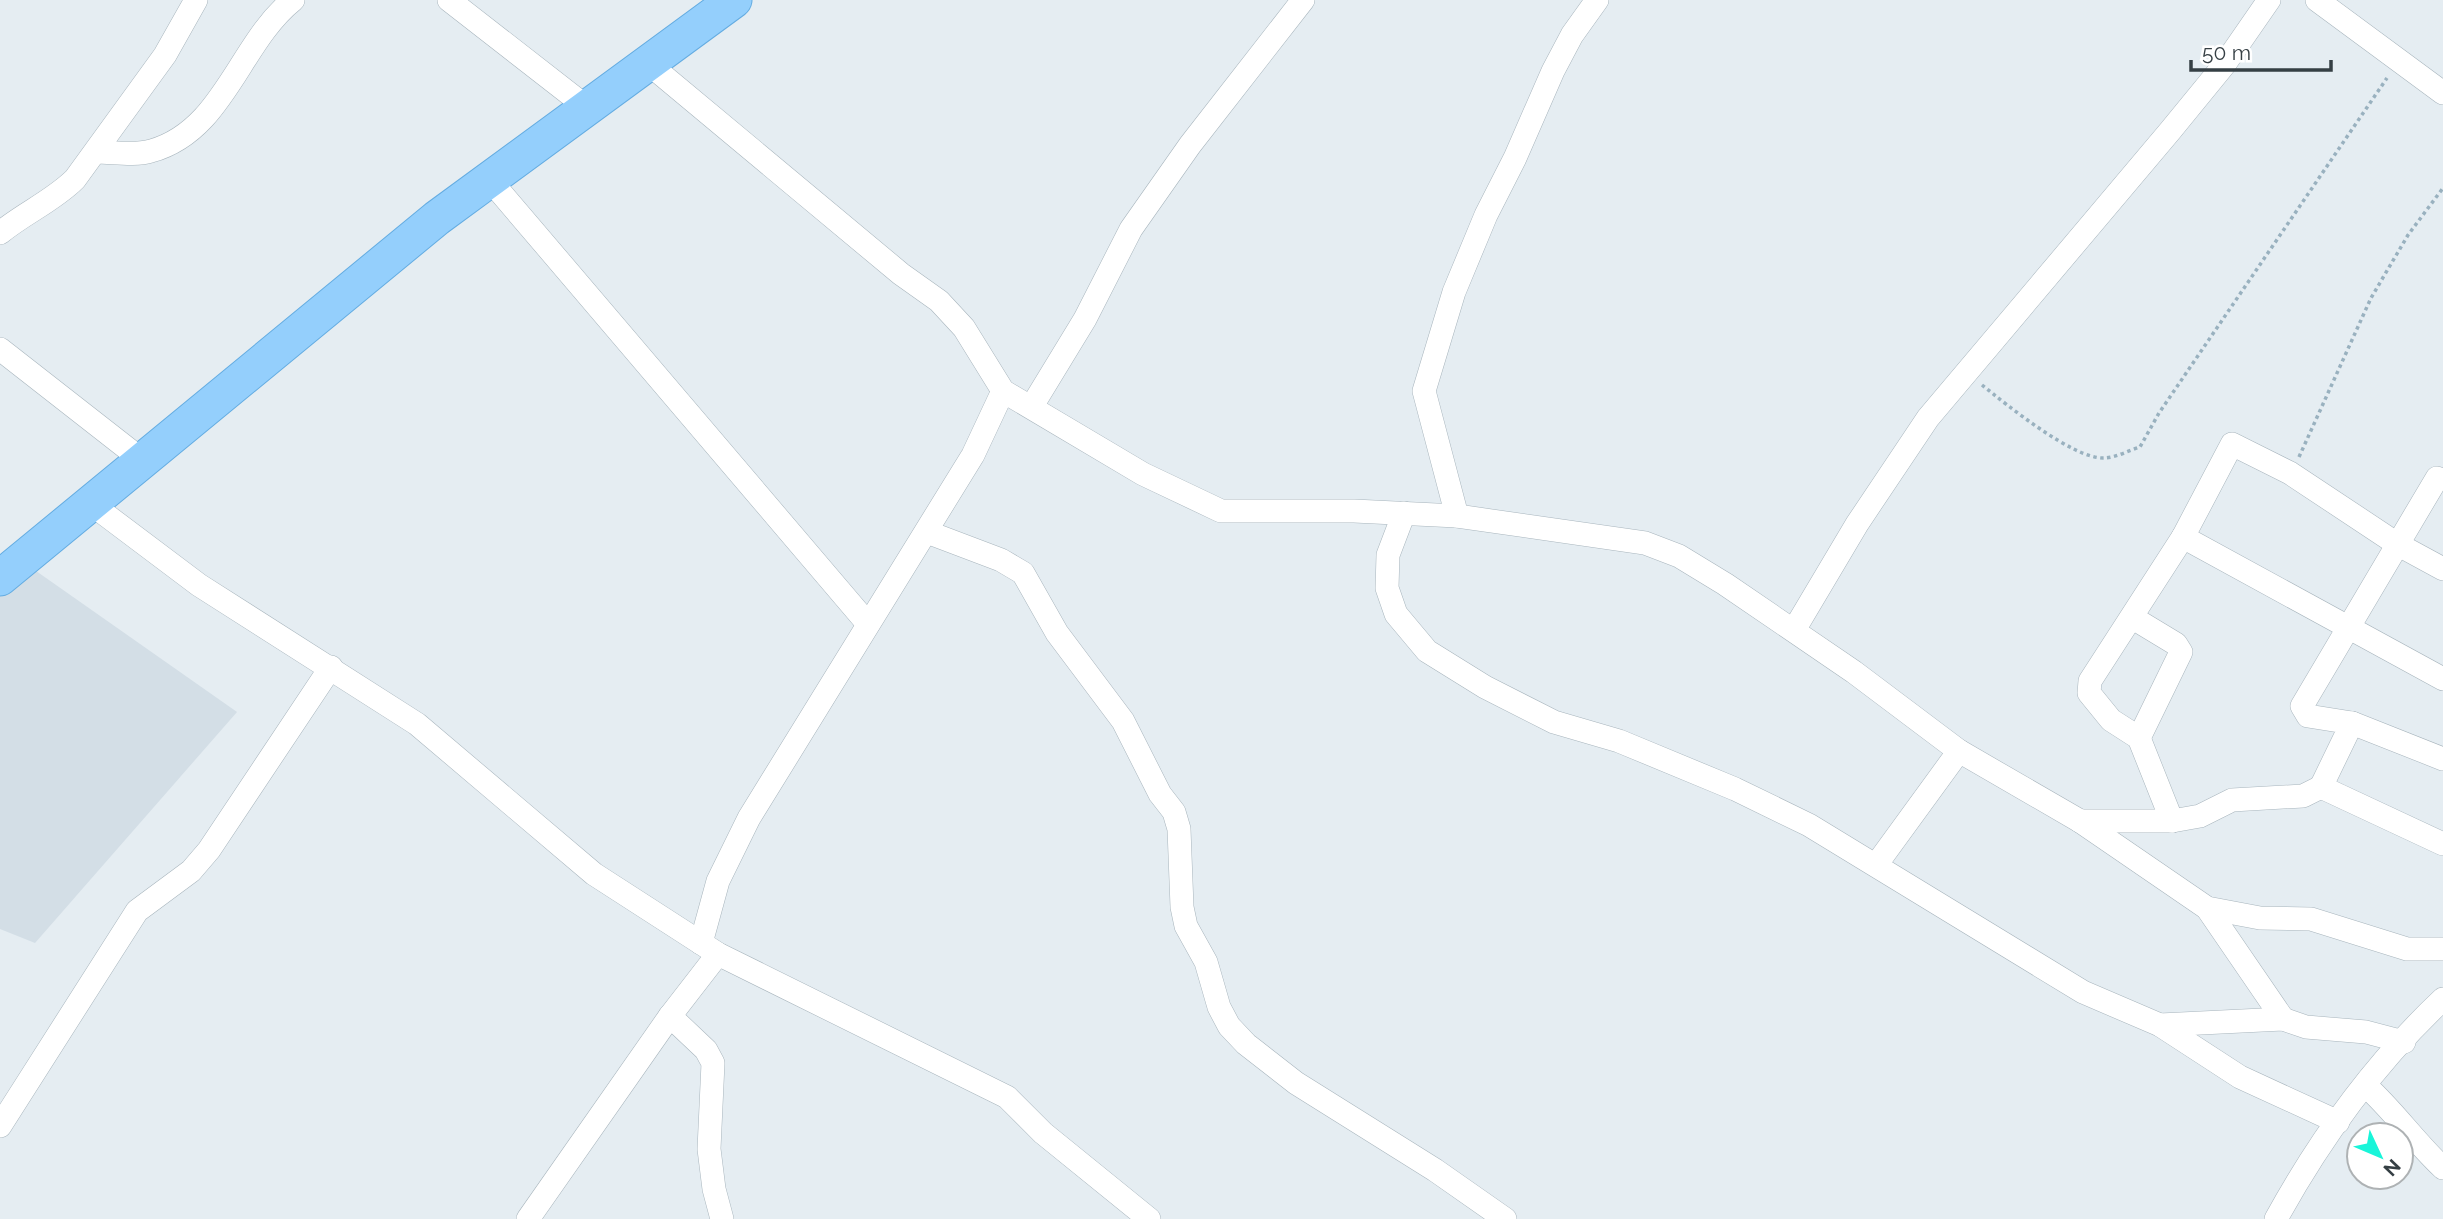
<svg xmlns="http://www.w3.org/2000/svg" width="2443" height="1219" font-family="Raleway,sans-serif">
<rect width="100%" height="100%" fill="#e5edf2"/>
<!-- residential -->
<polygon fill="#d3dee6" points="9,552 237,712 35,943 0,929 0,565"/>
<g fill="none" stroke-linecap="round" stroke-linejoin="round">
<!-- minor casing -->
<g stroke="#a8b5bd" stroke-width="24">
<g id="minor">
<polyline points="449,0 589,109"/>
<polyline points="2317,0 2443,93"/>
<polyline points="649,64 901,274 939,301 964,328 1003,391 1143,474 1221,511 1354,511 1457,516 1645,543 1679,556 1725,584 1854,672 1959,751 2080,821 2207,908 2260,918 2311,919 2407,949 2443,949"/>
<path d="M97,152C113,152 135,156 151,151C224,131 239,43 293,0"/>
<polyline points="490,180 868,624"/>
<path d="M0,233C24,213 53,201 75,179L165,55L196,0"/>
<polyline points="0,349 142,460"/>
<polyline points="1032,406 1085,319 1131,229 1190,145 1303,0"/>
<polyline points="90,503 199,585 417,724 594,874 718,954 1007,1097 1043,1133 1149,1219"/>
<polyline points="1404,513 1388,555 1387,588 1396,614 1427,651 1485,687 1554,722 1619,741 1735,789 1809,825 2083,992 2160,1025 2240,1077 2338,1122"/>
<polyline points="1457,516 1424,391 1454,292 1486,215 1515,158 1553,71 1572,35 1597,0"/>
<polyline points="927,532 1001,560 1023,573 1057,633 1123,721 1160,794 1174,812 1179,829 1182,907 1186,926 1206,962 1219,1007 1229,1026 1246,1044 1296,1083 1435,1170 1505,1219"/>
<polyline points="2183,537 2443,679"/>
<polyline points="2133,618 2176,644 2181,652 2139,738"/>
<polyline points="1794,630 1857,524 1928,418 2170,131 2224,65 2269,0"/>
<polyline points="2352,723 2443,759"/>
<polyline points="2321,787 2352,723 2308,716 2302,706 2437,478"/>
<polyline points="2080,821 2172,821 2200,816 2232,800 2303,796 2321,787 2443,844"/>
<polyline points="2172,821 2139,738 2111,720 2089,693 2090,681 2183,537 2232,444 2290,473 2397,544 2443,569"/>
<polyline points="1876,865 1959,751"/>
<polyline points="2207,908 2283,1019"/>
<polyline points="701,943 718,881 749,818 973,455 1003,391"/>
<polyline points="670,1016 706,1050 713,1063 709,1149 714,1189 722,1219"/>
<polyline points="2160,1025 2283,1019 2306,1027 2366,1032 2404,1042"/>
<path d="M2365,1085C2394,1111 2415,1142 2443,1168"/>
<polyline points="0,1126 137,911 191,871 209,850 331,667"/>
<polyline points="528,1219 670,1016 718,954"/>
<path d="M2276,1219C2320,1139 2377,1061 2443,999"/>
</g>
</g>
<!-- primary casing -->
<g stroke="#64ace1" stroke-width="37">
<polyline id="primary" points="0,578 437,218 734,0"/>
</g>
<!-- path -->
<g stroke="#99b1bf" stroke-width="3.5" stroke-dasharray="3.5 3.5" stroke-linecap="butt">
<path d="M1982,385C2007,405 2073,459 2104,458C2115,458 2130,450 2140,447L2159,413L2387,78"/>
<polyline points="2299,457 2371,298 2408,235 2443,188"/>
</g>
<!-- minor -->
<use href="#minor" stroke="#fff" stroke-width="23"/>
<!-- primary -->
<use href="#primary" stroke="#94cffc" stroke-width="35"/>
</g>
<!-- north arrow -->
<g transform="translate(2380 1156) rotate(134)"><circle r="33" fill="#ffffff" stroke="#aeb2b4" stroke-width="2"/>
<path d="M0-5L12 26L0 18L-12 26Z" fill="#19f5d9"/>
<text y="-10" font-size="19" font-weight="bold" text-anchor="middle" fill="#353f44">N</text>
</g>
<!-- scale -->
<path d="M2191 60v10h140v-10" fill="none" stroke="#353f44" stroke-width="3.5"/>
<text x="2202" y="60" font-size="21" fill="#353f44" stroke="#ffffff" stroke-width="5" paint-order="stroke">50 m</text>
</svg>
